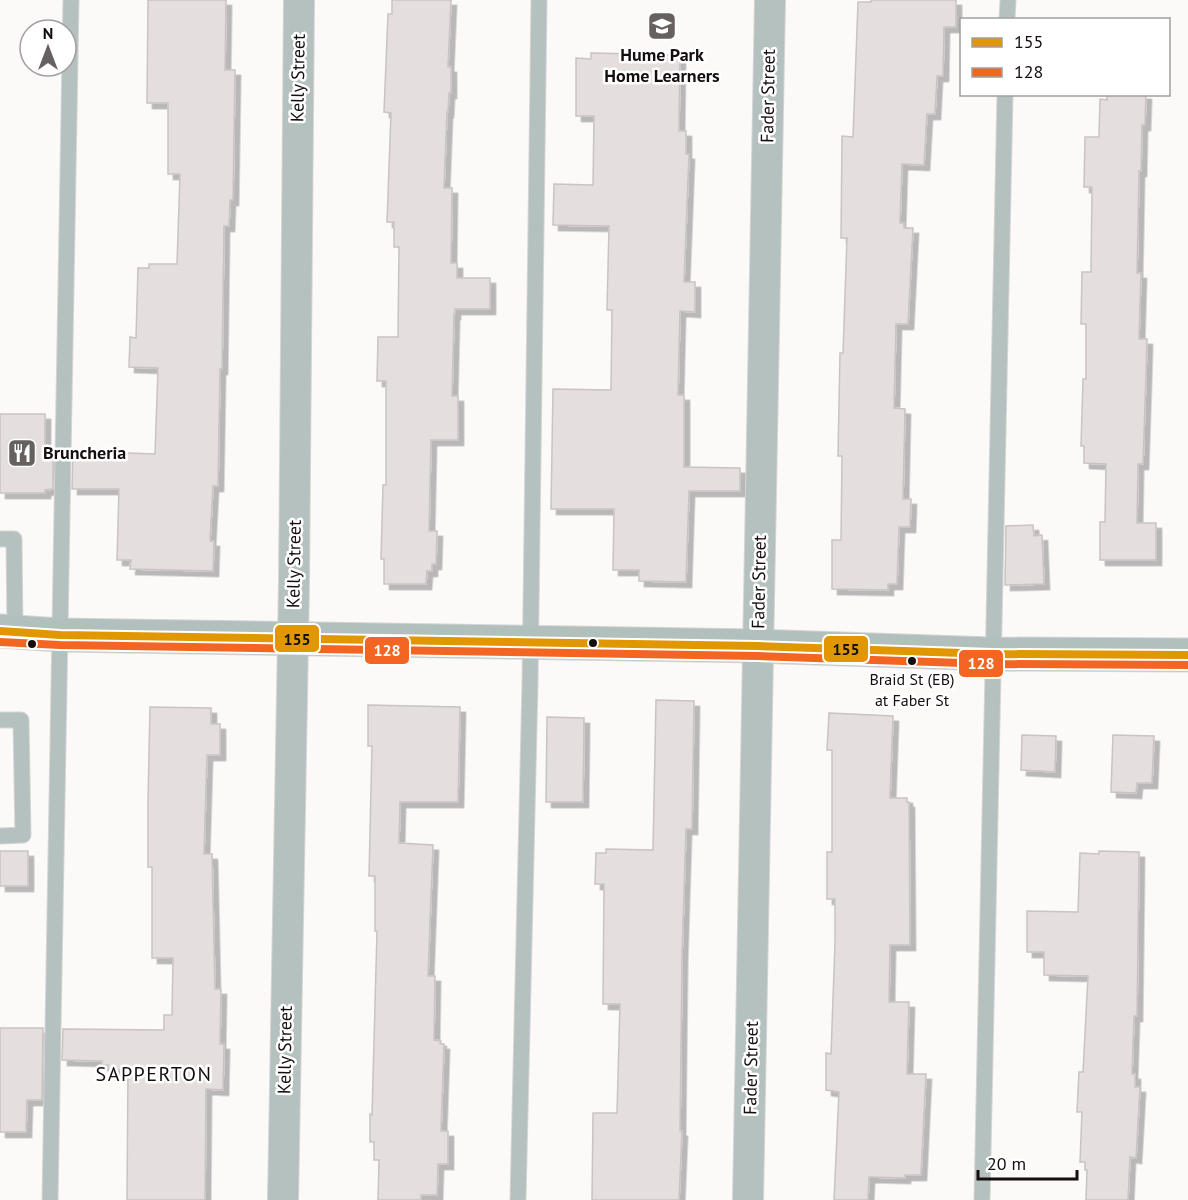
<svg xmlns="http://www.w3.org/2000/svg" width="1188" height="1200" font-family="'PT Sans',sans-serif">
<defs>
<filter id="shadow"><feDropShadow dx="5.5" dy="5.5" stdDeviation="0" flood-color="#0004"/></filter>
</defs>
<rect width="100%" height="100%" fill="#fcf9f9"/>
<!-- building -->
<g fill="#e5dede" stroke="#c9c3c3" stroke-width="1.5" filter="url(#shadow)">
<polygon points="148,0 226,0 225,70 235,70 233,200 230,200 229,226 224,226 222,369 220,369 218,486 213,486 210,541 214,541 213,571 130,569 131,560 117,560 119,489 72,489 73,451 155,454 158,368 129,367 130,337 136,338 138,268 149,268 149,264 177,264 180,174 168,174 168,103 147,103"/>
<polygon points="392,0 451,0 448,67 451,67 451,93 449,93 448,112 447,112 444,188 452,188 451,263 457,263 457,278 490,278 490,309 455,309 455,314 454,314 452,396 458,396 458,440 431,440 429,531 437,531 436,564 432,564 432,571 427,571 426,584 384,584 384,559 381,559 383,485 386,485 386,381 377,381 378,337 398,337 399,247 394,247 394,222 387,222 391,113 384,112 388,14 392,14"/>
<polygon points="871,0 956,0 956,27 944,27 943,76 937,76 935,114 927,114 924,165 902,164 900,223 904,223 904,228 913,228 908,324 896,324 894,408 905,409 903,499 911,499 910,527 899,527 897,584 888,584 888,590 832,589 832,540 841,540 842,456 838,456 840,353 843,353 847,238 841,238 842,136 853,137 858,2 871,2"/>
<polygon points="591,53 680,55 679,131 686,131 686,154 689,154 684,282 695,282 695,312 680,311 678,395 684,395 684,467 740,468 740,491 689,491 686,582 639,581 639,570 613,570 614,509 551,509 553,389 611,390 612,310 607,310 609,226 553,225 554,184 593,185 594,116 576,116 576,58 591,59"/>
<polygon points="1107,94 1146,94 1145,125 1142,125 1141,171 1139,171 1137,273 1141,273 1139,339 1147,339 1146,375 1143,464 1138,464 1137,523 1156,523 1156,560 1100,560 1100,522 1105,522 1106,464 1084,463 1084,446 1081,446 1083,379 1086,379 1086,324 1081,324 1082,272 1091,272 1092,187 1084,187 1085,137 1099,137 1100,99 1107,100"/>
<polygon points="0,414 45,414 45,450 53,450 53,489 45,490 45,493 0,493"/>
<polygon points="1033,525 1034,536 1042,535 1044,584 1005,585 1006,526"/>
<polygon points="656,700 694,701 692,829 686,829 682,957 680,1131 682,1131 679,1200 592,1200 593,1113 617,1113 620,1004 603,1004 604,884 595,884 596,853 606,853 606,849 653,850"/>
<polygon points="368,705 460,707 458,802 400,802 399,843 433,845 428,976 435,976 434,1040 441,1041 440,1044 444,1044 441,1131 448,1131 448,1164 438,1164 437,1195 421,1195 421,1200 378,1200 379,1160 374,1160 374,1142 370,1142 370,1114 372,1115 377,931 375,931 375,876 369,876 372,746 368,746"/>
<polygon points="150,707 211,708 211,724 220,724 220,755 207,755 204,854 212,854 215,989 221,989 220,1044 224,1044 223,1090 206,1089 205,1200 127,1200 128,1070 108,1070 108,1065 102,1065 102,1061 62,1060 63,1029 164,1030 164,1015 172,1015 173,958 152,958 152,867 148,867 148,800"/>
<polygon points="829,713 893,716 890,798 907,798 907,802 909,802 910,945 890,945 889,1002 909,1002 907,1074 926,1074 921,1175 905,1175 905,1178 869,1177 868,1200 834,1200 839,1092 826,1090 826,1053 831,1054 835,943 835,899 827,899 827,852 832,852 832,750 827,750"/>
<polygon points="547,717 584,718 583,802 546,802"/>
<polygon points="1022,735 1056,736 1055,772 1021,770"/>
<polygon points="1113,735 1154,736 1152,783 1137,783 1136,793 1111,792"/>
<rect x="0" y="851" width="28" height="35"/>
<polygon points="1099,851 1139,852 1137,1016 1134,1016 1132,1074 1135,1074 1135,1087 1140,1087 1136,1158 1130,1157 1128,1200 1086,1200 1087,1170 1085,1170 1085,1162 1080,1162 1082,1112 1077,1112 1079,1072 1083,1072 1088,976 1044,975 1044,952 1027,952 1027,911 1078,912 1080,853 1099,854"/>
<polygon points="0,1028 43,1028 42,1100 27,1100 26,1132 0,1132"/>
</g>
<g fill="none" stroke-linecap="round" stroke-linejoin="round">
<!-- service casing -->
<g stroke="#d6d4d4" stroke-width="17">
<g id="service">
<polyline points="1007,20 1008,0"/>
<polyline points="0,539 14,539 15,632"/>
<polyline points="0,720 21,720 23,835 0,836"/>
<polyline points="50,1200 71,0"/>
<polyline points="518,1200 530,683 539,0"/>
<polyline points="982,1200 1005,94"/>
</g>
</g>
<!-- minor casing -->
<g stroke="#d6d4d4" stroke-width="32">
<g id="minor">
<polyline points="283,1200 294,583 299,0"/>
<polyline points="748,1200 770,0"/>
</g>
</g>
<!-- secondary casing -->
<g stroke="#d6d4d4" stroke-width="35">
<polyline id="secondary" points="0,631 60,635 758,646 992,654 1188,655"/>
</g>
<!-- service -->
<use href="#service" stroke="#b4c1be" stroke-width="15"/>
<!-- minor -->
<use href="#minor" stroke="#b4c1be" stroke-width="30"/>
<!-- secondary -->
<use href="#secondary" stroke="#b1c0bd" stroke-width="33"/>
<!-- bus-1 casing -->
<g stroke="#fff" stroke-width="12">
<polyline id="bus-1" points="0,631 60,635 758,646 992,654 1188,655"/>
</g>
<!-- bus-2 casing -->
<g stroke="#fff" stroke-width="12">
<polyline id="bus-2" points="0,642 60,645 758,656 992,664 1188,665"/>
</g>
<!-- bus-1 -->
<use href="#bus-1" stroke="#e09701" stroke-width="8"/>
<!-- bus-2 -->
<use href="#bus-2" stroke="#f26522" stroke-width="8"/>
</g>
<!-- icons -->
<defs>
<g id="school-square" transform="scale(1.5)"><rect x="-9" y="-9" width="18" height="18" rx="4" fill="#666060" stroke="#fff"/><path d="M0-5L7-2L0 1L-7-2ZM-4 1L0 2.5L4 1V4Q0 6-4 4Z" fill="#fff"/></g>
<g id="restaurant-square" transform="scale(1.5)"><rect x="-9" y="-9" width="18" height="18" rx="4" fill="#666060" stroke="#fff"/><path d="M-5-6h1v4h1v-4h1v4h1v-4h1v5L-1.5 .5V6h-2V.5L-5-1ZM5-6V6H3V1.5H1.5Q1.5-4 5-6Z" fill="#fff"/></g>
</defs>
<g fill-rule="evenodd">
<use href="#school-square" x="662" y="26"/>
<use href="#restaurant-square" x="22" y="453"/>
</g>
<!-- markers -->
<g fill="#150d0e" stroke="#fff" stroke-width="2">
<circle cx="593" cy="643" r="5"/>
<circle cx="32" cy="644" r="5"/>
<circle cx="912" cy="661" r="5"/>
</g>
<g text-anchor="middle" stroke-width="5" stroke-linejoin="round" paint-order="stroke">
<!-- bus labels -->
<g font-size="16" fill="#150d0e" stroke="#fff">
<text x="912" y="685">Braid St (EB)<tspan x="912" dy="21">at Faber St</tspan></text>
</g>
<!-- poi labels -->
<g font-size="18" font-weight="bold" fill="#150d0e" stroke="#fff">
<text x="662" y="61">Hume Park<tspan x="662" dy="21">Home Learners</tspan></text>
<text x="43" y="459" text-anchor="start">Bruncheria</text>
</g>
<!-- street labels -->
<g font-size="18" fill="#150d0e" stroke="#fff">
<text transform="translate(298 78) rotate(-89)" y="6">Kelly Street</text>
<text transform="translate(768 96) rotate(-89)" y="6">Fader Street</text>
<text transform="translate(294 564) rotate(-89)" y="6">Kelly Street</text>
<text transform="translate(759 582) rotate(-89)" y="6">Fader Street</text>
<text transform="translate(285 1050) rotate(-89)" y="6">Kelly Street</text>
<text transform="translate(751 1068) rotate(-89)" y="6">Fader Street</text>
</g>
<!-- neighbourhood labels -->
<g font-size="20" letter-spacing="1.5" fill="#150d0e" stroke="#fff">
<text x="154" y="1081">SAPPERTON</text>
</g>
</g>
<g stroke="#fff" stroke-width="2">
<rect x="274" y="624" width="46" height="29" rx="6" fill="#e09701"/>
<rect x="823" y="635" width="46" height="28" rx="6" fill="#e09701"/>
<rect x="364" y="636" width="46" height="29" rx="6" fill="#f26522"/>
<rect x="958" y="649" width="46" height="29" rx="6" fill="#f26522"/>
</g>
<g font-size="16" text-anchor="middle" font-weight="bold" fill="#fff">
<text x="387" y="656">128</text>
<text x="981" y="669">128</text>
</g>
<g font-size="16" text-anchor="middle" font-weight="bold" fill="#111">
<text x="297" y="645">155</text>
<text x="846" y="655">155</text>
</g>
<!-- legend -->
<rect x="960" y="18" width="210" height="78" fill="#ffffff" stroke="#a19e9f" stroke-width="1.5"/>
<rect x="972" y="38" width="30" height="9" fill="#e09701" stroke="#a19e9f" stroke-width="1.5"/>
<text x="1014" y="48" font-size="18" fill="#150d0e">155</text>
<rect x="972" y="68" width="30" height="9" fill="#f26522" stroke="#a19e9f" stroke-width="1.5"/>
<text x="1014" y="78" font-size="18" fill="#150d0e">128</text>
<!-- north arrow -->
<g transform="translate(48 48)"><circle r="28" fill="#ffffff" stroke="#a19e9f" stroke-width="1.5"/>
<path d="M0-4.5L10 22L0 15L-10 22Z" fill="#666060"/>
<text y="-9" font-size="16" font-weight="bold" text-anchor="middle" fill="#150d0e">N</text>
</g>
<!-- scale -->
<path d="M978 1170v9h99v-9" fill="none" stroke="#150d0e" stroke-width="3"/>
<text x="987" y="1170" font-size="18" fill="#150d0e" stroke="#ffffff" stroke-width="4.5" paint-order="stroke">20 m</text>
</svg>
